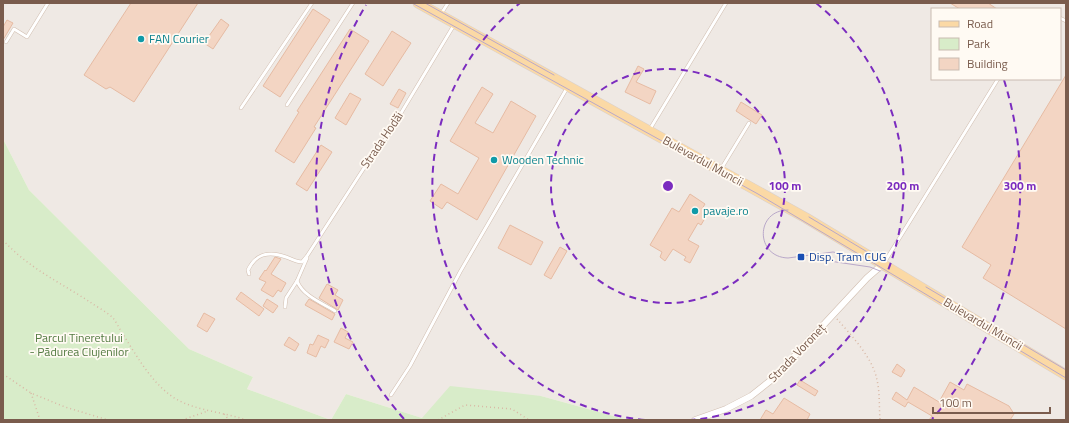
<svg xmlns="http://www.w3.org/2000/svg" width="1069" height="423" font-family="'Titillium Web',sans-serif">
<rect width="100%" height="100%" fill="#fdf6ec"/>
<!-- industrial -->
<path fill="#efe9e4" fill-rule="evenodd" d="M3,3H1066V420H628L541,396L422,418L346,394L331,420L247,389L253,377L189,349L29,190L3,139ZM932,9H1060V79H932Z"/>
<!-- green -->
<g fill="#d8ecc9">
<polygon points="3,139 29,190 189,349 253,377 247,389 331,420 3,420"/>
<polygon points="450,386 541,396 628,420 331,420 346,394 422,418"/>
</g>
<!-- building -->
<g fill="#f3d5c3" stroke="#e6bba3">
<polygon points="131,3 198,3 134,102 110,87 106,89 84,75"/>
<polygon points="950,3 988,3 997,9 960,9"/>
<polygon points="313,9 330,20 280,97 263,86"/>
<polygon points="221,19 229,25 213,49 204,43"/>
<polygon points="7,20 13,23 3,40 3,27"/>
<polygon points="350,29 369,41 314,127 316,128 294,163 275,151 299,112 297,111"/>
<polygon points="392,31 411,43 383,86 365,74"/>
<polygon points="638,66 644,69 636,82 656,91 650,104 625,92"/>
<polygon points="1066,75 1066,329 983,278 991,265 962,247"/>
<polygon points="482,87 493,94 475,123 493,133 511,101 536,116 477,220 447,202 442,209 430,201 441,184 458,194 479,158 450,141"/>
<polygon points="399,89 406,93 398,108 390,104"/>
<polygon points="350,93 361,99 346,125 335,118"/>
<polygon points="741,102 762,115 756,124 736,111"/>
<polygon points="321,145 332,152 307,191 296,184"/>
<polygon points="690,194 705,204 702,209 708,213 701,225 698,223 688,240 699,246 690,263 684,260 686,257 673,249 665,261 660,257 662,252 650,245 672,208 679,212"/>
<polygon points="510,225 543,242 531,265 498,248"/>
<polygon points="560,247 567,251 551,279 544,275"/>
<polygon points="275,257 281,259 271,274 286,283 281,292 278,290 273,297 261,290 266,282 259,279 265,270 266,271"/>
<polygon points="327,284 338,290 335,295 343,300 338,310 319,298"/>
<polygon points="241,292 264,309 259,316 236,299"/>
<polygon points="267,299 278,306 273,313 263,306"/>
<polygon points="309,299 335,314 332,320 305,305"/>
<polygon points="204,313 215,319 207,332 197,326"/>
<polygon points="341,328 348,332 345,338 353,342 349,349 334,342"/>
<polygon points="318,335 329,340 325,348 321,346 316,357 307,353 310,344 313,345"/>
<polygon points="289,337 299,344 295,351 284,345"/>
<polygon points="897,364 905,370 901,377 892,372"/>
<polygon points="800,380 818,391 815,396 797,385"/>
<polygon points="950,382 964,390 967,384 1009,406 1014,414 1010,420 929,420 932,416 908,402 905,407 892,399 896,392 907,400 914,387 939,402"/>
<polygon points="784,398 810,414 807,420 760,420 766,410 773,414"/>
</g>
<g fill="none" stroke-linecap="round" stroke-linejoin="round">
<!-- service casing -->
<g stroke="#d1beb0" stroke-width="4">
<g id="service">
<polyline points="441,14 448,3"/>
<polyline points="1060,18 1066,21"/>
<polyline points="6,42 14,29 27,37 48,3"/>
<polyline points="287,105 353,3"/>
<polyline points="241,108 312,3"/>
<polyline points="650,129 726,3"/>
<polyline points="721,169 749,123"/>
<polyline points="884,263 998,79"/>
<path d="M249,274L248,270C256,253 269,251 286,257C292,259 296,262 302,262L307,256L377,148L383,143L454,25"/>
<path d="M297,281C303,296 322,303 335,311"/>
<polyline points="285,307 286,298 297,281 307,258"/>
<polyline points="391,395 410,366 460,272 567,88"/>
</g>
</g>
<!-- minor casing -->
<g stroke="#d1beb0" stroke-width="7">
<polyline id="minor" points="695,420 726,409 751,396 775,377 867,278 883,264"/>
</g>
<!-- primary casing -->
<g stroke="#dad1cd" stroke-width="11">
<polyline id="primary" points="418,3 806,218 1066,375"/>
</g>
<!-- path -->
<g stroke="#d9b8a5" stroke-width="1.5" stroke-dasharray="1 3" stroke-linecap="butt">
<path d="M3,240C27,267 61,283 90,302C97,307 107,312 113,318C117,323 120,330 124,336C138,358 153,385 176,399C197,411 224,412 246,420"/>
<path d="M837,319C851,335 873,358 877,380C880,393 879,407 880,420"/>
<polyline points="3,374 31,393 65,407 108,420"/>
<polyline points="31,393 40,420"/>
<polyline points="224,414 229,420"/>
<polyline points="182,420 208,411"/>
<polyline points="438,420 465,405 512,409 529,420"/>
</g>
<!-- service -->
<use href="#service" stroke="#fff" stroke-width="3"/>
<!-- minor -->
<use href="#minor" stroke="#fff" stroke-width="6"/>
<!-- primary -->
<use href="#primary" stroke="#fbd9a5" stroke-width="10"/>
<!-- tram -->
<g stroke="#b9a8c9" stroke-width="1">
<polyline points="412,3 758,194 1066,378"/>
<polyline points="425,3 554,75"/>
<path d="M788,210C755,210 755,257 788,258L833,252L857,257"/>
<polyline points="809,217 869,253"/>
<polyline points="809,258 870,267 880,271"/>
<polyline points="926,287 1066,370"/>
</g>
</g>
<!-- distance rings -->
<g fill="none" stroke="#7b2cbf" stroke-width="2" stroke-dasharray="7 5">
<circle cx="668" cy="186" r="117"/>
<path d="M645 420A235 235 0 0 1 520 3M816 3A235 235 0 0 1 691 420"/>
<path d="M404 419A352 352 0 0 1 366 5M1004 80A352 352 0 0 1 932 419"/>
</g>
<!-- markers -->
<g fill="#0f9aa8" stroke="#fffaf3" stroke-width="1.5">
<circle cx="141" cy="39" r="4"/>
<circle cx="494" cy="160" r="4"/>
<circle cx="695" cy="211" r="4"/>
</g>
<rect fill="#1a4fb4" stroke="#fffaf3" stroke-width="1.5" x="797" y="253" width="8" height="8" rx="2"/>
<g text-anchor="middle" stroke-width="3.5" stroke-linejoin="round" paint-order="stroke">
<!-- culture labels -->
<g font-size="12" fill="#0d838f" stroke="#fffaf3" text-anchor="start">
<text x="149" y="43">FAN Courier</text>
<text x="502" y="164">Wooden Technic</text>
<text x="703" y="215">pavaje.ro</text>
</g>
<!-- street labels -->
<g font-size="12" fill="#7a5c4d" stroke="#fffaf3">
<text transform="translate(382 140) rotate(-56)" y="4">Strada Hodăi</text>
<text transform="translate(703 161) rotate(29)" y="4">Bulevardul Muncii</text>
<text transform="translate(983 324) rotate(31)" y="4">Bulevardul Muncii</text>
<text transform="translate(797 353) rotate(-46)" y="4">Strada Voroneț</text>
</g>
<!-- transit labels -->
<g font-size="12" fill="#164399" stroke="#fffaf3" text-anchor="start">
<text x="809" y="261">Disp. Tram CUG</text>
</g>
<!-- park labels -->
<g font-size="12" fill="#537a41" stroke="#fffaf3">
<text x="79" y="342">Parcul Tineretului<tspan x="79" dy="14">- Pădurea Clujenilor</tspan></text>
</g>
</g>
<circle cx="668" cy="186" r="6" fill="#7b2cbf" stroke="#fffaf3" stroke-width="2"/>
<g font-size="12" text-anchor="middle" font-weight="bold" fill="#7b2cbf" stroke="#fffaf3" stroke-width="3.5" stroke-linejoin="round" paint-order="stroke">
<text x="785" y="190">100 m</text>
<text x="903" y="190">200 m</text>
<text x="1020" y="190">300 m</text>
</g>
<!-- border -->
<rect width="1069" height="423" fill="none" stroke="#7a5c4d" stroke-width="8"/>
<!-- legend -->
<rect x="931" y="8" width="130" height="72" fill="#fffaf3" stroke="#cabbb1"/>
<rect x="939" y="21" width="20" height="6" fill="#fbd9a5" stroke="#cabbb1"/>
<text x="967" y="28" font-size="12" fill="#7a5c4d">Road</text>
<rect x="939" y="38" width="20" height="12" fill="#d8ecc9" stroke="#cabbb1"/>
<text x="967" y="48" font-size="12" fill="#7a5c4d">Park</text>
<rect x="939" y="58" width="20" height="12" fill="#f3d5c3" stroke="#cabbb1"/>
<text x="967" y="68" font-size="12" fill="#7a5c4d">Building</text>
<!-- scale -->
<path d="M933 407v6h117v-6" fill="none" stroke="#7a5c4d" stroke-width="2"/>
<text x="939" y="407" font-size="12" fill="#7a5c4d" stroke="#fffaf3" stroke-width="3" paint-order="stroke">100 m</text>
</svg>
